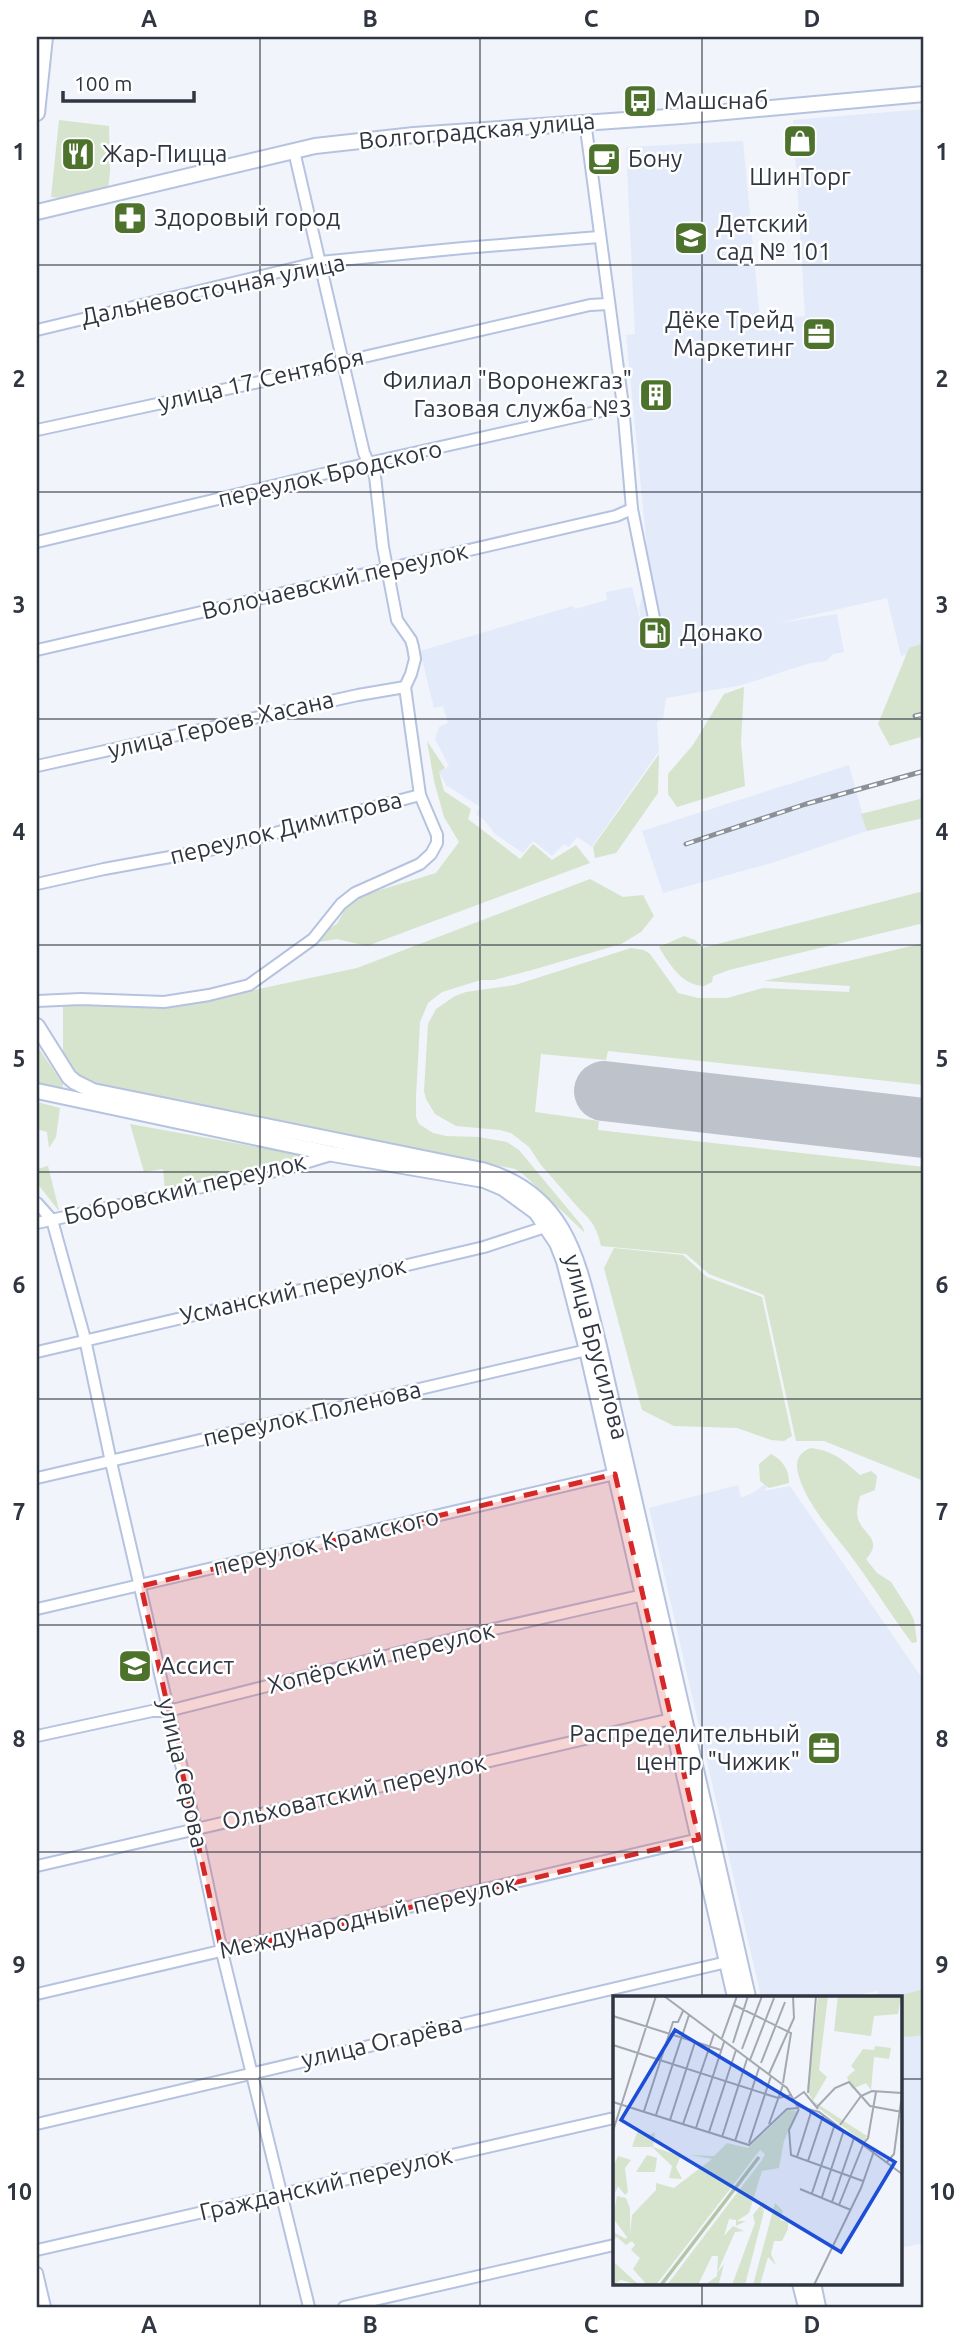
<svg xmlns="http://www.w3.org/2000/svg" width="961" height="2344" font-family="Ubuntu,sans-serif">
<rect width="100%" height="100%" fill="#f1f4fa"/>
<!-- built -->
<g fill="#e3eaf9">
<polygon points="924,109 924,649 901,656 887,598 779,623 837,614 844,652 833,654 826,661 810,663 742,685 666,698 663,719 657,722 659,751 592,847 577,837 569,847 564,844 552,856 533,841 523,853 495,834 484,820 476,814 480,807 446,785 439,772 449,766 435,739 439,727 448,723 443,706 434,708 420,651 573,606 575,609 607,600 606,592 632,587 642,627 639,608 649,569 626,335 635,334 626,147 743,141 760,320 805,316 793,120"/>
<polygon points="849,765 867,831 775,862 663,893 642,831"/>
<polygon points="765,1484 767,1487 764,1491 790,1486 924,1681 924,2243 900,2248 900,1997 878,1997 877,1991 848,1997 761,1997 649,1508 738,1485 741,1498 756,1491"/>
</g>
<!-- green -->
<g fill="#d6e3cd">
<polygon points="59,120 109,126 110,171 108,191 71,199 51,197"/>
<polygon points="924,643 924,736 890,746 878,724 909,648"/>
<polygon points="744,687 741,743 745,786 677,807 668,794 668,774 693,745 724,694"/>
<polygon points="427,741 445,768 439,772 444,791 471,809 468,819 520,859 533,844 552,860 576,845 590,863 367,946 337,939 318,942 321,933 337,924 346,907 357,897 436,873 459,842 444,817 434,781"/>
<polygon points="659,754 658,793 616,853 595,858 593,847"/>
<polygon points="924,798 924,818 867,831 861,814"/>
<polygon points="590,879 623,897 643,895 654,916 641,932 621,944 532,970 494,980 481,980 442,992 428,1003 420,1022 416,1097 416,1117 419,1124 433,1133 446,1136 479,1137 507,1142 519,1150 582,1226 585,1233 523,1174 515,1169 111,1089 83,1078 63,1059 63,1006 79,1005 144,1008 180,1006 357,968"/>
<path d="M924,891V923L729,970L713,976L712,982L704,986C683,986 669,964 659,947L684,936L695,940L702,948Z"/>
<path d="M924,943V1085L608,1051L606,1060L541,1054L535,1112L599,1121L598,1130L924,1167V1481L824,1441H796L764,1295L709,1274L686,1254L601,1246C598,1232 593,1221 582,1212L541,1165L529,1147L511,1133L500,1130L456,1126L435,1114L426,1099L424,1091L428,1024L436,1009L455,996L466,992L515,985L631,948L644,950L650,954L678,993L698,998H727L763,988L849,992L850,986L764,981Z"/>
<polygon points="37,1046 63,1084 62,1088 37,1083"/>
<polygon points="37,1102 60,1108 56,1137 49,1148 47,1132 37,1129"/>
<polygon points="130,1124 313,1157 313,1164 195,1183 165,1192 163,1169 144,1172"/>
<polygon points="48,1166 59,1210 59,1211 37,1183 37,1169"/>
<polygon points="614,1248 683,1255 707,1277 762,1297 792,1436 784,1441 771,1440 737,1428 674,1426 642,1410 604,1268"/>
<path d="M811,1448C834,1451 843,1460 860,1475L871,1471L877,1476L875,1490L860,1496C858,1503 856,1512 858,1519C863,1535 884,1539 866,1559L877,1573L891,1582L910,1612L914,1620L917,1642L912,1643C892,1616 875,1589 856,1563C837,1536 806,1506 798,1473C795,1461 799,1452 811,1448Z"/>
<path d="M771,1454C783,1460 789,1470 789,1483L769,1488L760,1481L759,1464Z"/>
<polygon points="924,1989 924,2035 905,2037 900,2031 900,1997 894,1997"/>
</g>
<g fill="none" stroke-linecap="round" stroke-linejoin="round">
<!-- runway -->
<polyline stroke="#bec2ca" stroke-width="60" points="604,1091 924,1128"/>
<!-- minor casing -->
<g stroke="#b5c3e0" stroke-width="14">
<g id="minor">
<polyline points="585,121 623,406 632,509 654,618"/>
<polyline points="37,330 320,262 463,248 599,237"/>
<polyline points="37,430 342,364 355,359 590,305 608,304"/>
<polyline points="37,542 369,463 623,406"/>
<polyline points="37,650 616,516 632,509"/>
<polyline points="37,766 358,695 405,687"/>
<polyline points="37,884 104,869 214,849 420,795"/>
<polyline points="37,1001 81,999 164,1002 209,995 249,985 313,939 341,904 355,893 420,864 431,854 437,843 437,835 420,795 405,687 411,674 415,659 413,647 411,640 397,620 383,547 375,476 364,453 294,151"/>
<polyline points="37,1203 52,1220 85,1339 111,1462 196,1829 222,1952 309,2307"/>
<polyline points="37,1223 285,1169 331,1155"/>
<polyline points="37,1352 484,1247 548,1226"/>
<polyline points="37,1478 587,1350"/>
<polyline points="37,1609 615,1474"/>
<polyline points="37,1736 152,1711 168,1711 485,1631 643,1595"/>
<polyline points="37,1866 671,1719"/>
<polyline points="37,1994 699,1839"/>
<polyline points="37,2124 727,1962"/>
<polyline points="37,2250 614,2118"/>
<polyline points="37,2273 45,2307"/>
<polyline points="344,2307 614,2245"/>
</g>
</g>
<!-- major casing -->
<g stroke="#b5c3e0" stroke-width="18">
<g id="major">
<polyline points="37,113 45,37"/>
<polyline points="37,212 315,146 414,135 682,116 924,94"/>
<path d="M37,1026L69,1077L75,1082L93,1091L482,1170C571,1195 579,1268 599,1346L748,1997"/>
<polyline points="37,1091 333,1154 484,1180 503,1188 536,1212 557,1243 564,1261 587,1350 735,1997"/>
<polyline points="800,2283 806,2307"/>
<polyline points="813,2283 818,2307"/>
</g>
</g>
<!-- minor -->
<use href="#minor" stroke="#fff" stroke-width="10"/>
<!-- major -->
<use href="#major" stroke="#fff" stroke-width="14"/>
<!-- rail casing -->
<g stroke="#8c9099" stroke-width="5">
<g id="rail">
<polyline points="915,716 924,714"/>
<polyline points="686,844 806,804 924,771"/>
</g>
</g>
<!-- rail -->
<use href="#rail" stroke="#fff" stroke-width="2.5" stroke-dasharray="8" stroke-linecap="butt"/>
</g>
<!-- marked area -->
<path fill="#d62828" fill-opacity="0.2" stroke="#d62828" stroke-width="5" stroke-dasharray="14 9" stroke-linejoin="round" d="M615,1474L699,1839L222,1952L141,1586Z"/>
<!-- grid -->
<path fill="none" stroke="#303641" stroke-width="2" stroke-opacity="0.55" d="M260,37V2307M480,37V2307M702,37V1997M37,265H924M37,492H924M37,719H924M37,945H924M37,1172H924M37,1399H924M37,1625H924M37,1852H924M37,2079H614M900,2079H924M702,2283V2307"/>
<!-- icons -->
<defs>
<g id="bus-square" transform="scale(1.75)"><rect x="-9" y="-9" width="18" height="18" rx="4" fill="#4d722c" stroke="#fff"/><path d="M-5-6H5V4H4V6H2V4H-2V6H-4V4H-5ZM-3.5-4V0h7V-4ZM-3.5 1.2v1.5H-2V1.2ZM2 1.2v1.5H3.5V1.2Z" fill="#fff"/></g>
<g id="shop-square" transform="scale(1.75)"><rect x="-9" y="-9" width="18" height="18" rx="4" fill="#4d722c" stroke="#fff"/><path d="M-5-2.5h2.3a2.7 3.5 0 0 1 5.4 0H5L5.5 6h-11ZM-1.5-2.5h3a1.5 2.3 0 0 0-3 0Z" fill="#fff"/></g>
<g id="restaurant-square" transform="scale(1.75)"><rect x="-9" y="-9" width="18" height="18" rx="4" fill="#4d722c" stroke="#fff"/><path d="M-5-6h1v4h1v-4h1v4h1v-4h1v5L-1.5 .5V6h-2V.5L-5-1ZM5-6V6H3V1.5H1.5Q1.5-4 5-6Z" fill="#fff"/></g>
<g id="cafe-square" transform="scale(1.75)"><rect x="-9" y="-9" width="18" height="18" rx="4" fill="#4d722c" stroke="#fff"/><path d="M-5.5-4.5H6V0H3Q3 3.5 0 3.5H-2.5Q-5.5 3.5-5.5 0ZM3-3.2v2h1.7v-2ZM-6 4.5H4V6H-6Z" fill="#fff"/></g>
<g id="pharmacy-square" transform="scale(1.75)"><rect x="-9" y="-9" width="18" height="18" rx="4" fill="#4d722c" stroke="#fff"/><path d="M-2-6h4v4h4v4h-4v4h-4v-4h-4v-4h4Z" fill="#fff"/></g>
<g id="school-square" transform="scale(1.75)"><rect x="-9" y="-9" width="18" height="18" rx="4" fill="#4d722c" stroke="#fff"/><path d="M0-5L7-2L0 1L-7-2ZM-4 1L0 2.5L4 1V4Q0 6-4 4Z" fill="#fff"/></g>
<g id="office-square" transform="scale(1.75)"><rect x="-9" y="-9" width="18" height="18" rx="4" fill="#4d722c" stroke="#fff"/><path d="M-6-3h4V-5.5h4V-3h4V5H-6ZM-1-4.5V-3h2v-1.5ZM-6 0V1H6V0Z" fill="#fff"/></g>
<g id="building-square" transform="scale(1.75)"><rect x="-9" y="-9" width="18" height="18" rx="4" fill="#4d722c" stroke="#fff"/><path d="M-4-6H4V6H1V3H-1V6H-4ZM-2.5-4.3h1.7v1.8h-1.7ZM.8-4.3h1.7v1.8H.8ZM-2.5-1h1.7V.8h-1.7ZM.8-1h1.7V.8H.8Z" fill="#fff"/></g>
<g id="fuel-square" transform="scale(1.75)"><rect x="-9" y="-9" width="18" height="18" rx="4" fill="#4d722c" stroke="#fff"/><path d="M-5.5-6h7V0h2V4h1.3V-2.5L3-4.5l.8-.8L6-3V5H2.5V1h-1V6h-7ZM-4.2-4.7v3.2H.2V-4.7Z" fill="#fff"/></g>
</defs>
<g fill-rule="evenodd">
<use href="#bus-square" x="640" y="101"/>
<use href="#shop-square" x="800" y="141"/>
<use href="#restaurant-square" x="78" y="154"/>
<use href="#cafe-square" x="604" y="159"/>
<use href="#pharmacy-square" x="130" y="218"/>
<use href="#school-square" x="691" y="238"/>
<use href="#office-square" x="819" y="334"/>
<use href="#building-square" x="656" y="395"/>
<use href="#fuel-square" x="655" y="633"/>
<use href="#school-square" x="135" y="1666"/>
<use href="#office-square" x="824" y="1748"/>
</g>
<g text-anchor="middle" stroke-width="5" stroke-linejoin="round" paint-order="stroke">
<!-- poi labels -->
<g font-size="24" fill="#303641" stroke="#fff" text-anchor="start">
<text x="664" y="109">Машснаб</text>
<text x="102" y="162">Жар-Пицца</text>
<text x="628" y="167">Бону</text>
<text x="800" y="185" text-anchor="middle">ШинТорг</text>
<text x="154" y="226">Здоровый город</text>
<text x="716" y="232">Детский<tspan x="716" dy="28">сад № 101</tspan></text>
<text x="794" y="328" text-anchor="end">Дёке Трейд<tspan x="794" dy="28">Маркетинг</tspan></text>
<text x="632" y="389" text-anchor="end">Филиал "Воронежгаз"<tspan x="632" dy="28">Газовая служба №3</tspan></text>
<text x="680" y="641">Донако</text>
<text x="160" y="1674">Ассист</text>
<text x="800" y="1742" text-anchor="end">Распределительный<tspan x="800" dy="28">центр "Чижик"</tspan></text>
</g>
<!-- street labels -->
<g font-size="24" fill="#303641" stroke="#fff">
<text transform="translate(477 131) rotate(-5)" y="8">Волгоградская улица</text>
<text transform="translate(213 290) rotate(-12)" y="8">Дальневосточная улица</text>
<text transform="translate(261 380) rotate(-13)" y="8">улица 17 Сентября</text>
<text transform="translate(330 474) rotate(-13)" y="8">переулок Бродского</text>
<text transform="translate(335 581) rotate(-13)" y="8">Волочаевский переулок</text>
<text transform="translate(221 725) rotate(-13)" y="8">улица Героев Хасана</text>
<text transform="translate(286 828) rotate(-14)" y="8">переулок Димитрова</text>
<text transform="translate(185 1189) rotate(-13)" y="8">Бобровский переулок</text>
<text transform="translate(293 1291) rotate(-13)" y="8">Усманский переулок</text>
<text transform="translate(596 1347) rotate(75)" y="8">улица Брусилова</text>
<text transform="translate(312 1414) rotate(-13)" y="8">переулок Поленова</text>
<text transform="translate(326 1542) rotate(-13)" y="8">переулок Крамского</text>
<text transform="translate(381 1658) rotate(-14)" y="8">Хопёрский переулок</text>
<text transform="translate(183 1773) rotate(77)" y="8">улица Серова</text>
<text transform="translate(354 1792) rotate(-13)" y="8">Ольховатский переулок</text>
<text transform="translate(368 1917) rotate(-13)" y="8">Международный переулок</text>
<text transform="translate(382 2042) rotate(-13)" y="8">улица Огарёва</text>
<text transform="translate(326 2184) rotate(-13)" y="8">Гражданский переулок</text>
</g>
</g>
<!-- overview -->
<g transform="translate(613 1996)">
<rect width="289" height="289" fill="#f1f4fa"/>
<path d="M205,0H215L206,74L214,81L200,105L254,140L251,146L204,111L201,108L194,93ZM225,0H288L285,18L261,20L258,40L221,35ZM262,50L278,52L276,63L261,61L258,94L253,87L239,93L234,81L242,74L238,70L250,53L261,54ZM175,114L184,115L171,145L166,172L149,175L136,217L124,225H133L123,230V224L116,223L111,240L120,230L131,235L122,236L104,277L111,268L106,287L92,289L104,280L105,260H99L85,289H54L149,164L152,158L147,154L43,289H34L20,273L27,262L18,254L22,249L19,245L13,249L4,241L0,244V236L13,243L14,241L0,222L4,200L13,202L17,212V238L19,219L43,194V187L61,192L99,163L77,159L101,160L114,147L135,152ZM25,134L37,139L42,136L40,151L68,160L63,171L69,183L56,182L59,170L39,151H19ZM34,159L44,162L42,176H23ZM5,160L18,164L12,172L15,196L12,199L5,190L0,201V171ZM155,200L132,289H119L142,227L140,219L151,205L149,219ZM162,207L170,215L167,224L175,226V233L169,245H161L158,258L163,269L155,261L147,289H140ZM2,267L26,289L8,284L0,289Z" fill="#d6e3cd"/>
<path fill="none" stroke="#b4c5a8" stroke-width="3.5" d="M48,289L146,161"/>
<path fill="none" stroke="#a4a8b0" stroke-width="2" d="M51,0L174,92L184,110L206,116L289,178M121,9L178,37L170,87M0,20L108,54M109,42L124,0M120,47L135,0M0,49L165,102L179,99M129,53L149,0M137,64L161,2M148,67L172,6M156,78L181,22L180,0M195,97L203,0M181,103L191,96L205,113M0,106L136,149L174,113L186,112M204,111L222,92L236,86L257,110L289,116M186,113L176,134L178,159L250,185M31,115L60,26H65L70,15M43,119L76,19M57,124L82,46M70,128L101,38M156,128L170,89M227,129L248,100L259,95L289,97M83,132L111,46M0,135L43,0M96,136L123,54M109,141L134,63M122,145L146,72M136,147L158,80M251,147L255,142L263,96M184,161L199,113M195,165L210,120M274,166L281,158L289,98M187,193L238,214M199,197L222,128M209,201L231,134M219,206L241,142M226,209L250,149M201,289L248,192L261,155"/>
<path fill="#1d4ed8" fill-opacity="0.15" stroke="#1d4ed8" stroke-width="3.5" d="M62,34L282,166L228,256L8,124Z"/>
<rect width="289" height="289" fill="none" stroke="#303641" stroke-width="3.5"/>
</g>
<!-- border -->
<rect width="961" height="2344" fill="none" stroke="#ffffff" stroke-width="77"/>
<!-- scale -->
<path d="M63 91v10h131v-10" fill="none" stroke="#303641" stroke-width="3.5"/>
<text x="74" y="91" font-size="21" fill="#303641" stroke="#ffffff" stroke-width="5" paint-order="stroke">100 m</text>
<rect x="38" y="38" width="884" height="2268" fill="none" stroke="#303641" stroke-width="2.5"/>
<g font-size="23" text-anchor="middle" font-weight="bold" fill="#303641">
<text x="149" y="27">A</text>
<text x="370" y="27">B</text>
<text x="591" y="27">C</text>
<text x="812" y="27">D</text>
<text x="19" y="160">1</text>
<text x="942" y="160">1</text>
<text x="19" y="387">2</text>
<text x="942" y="387">2</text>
<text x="19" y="613">3</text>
<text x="942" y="613">3</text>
<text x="19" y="840">4</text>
<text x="942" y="840">4</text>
<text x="19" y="1067">5</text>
<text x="942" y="1067">5</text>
<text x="19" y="1293">6</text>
<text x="942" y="1293">6</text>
<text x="19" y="1520">7</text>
<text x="942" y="1520">7</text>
<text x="19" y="1747">8</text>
<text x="942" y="1747">8</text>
<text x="19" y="1973">9</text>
<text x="942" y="1973">9</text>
<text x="19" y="2200">10</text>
<text x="942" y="2200">10</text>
<text x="149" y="2333">A</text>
<text x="370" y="2333">B</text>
<text x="591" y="2333">C</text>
<text x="812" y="2333">D</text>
</g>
</svg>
